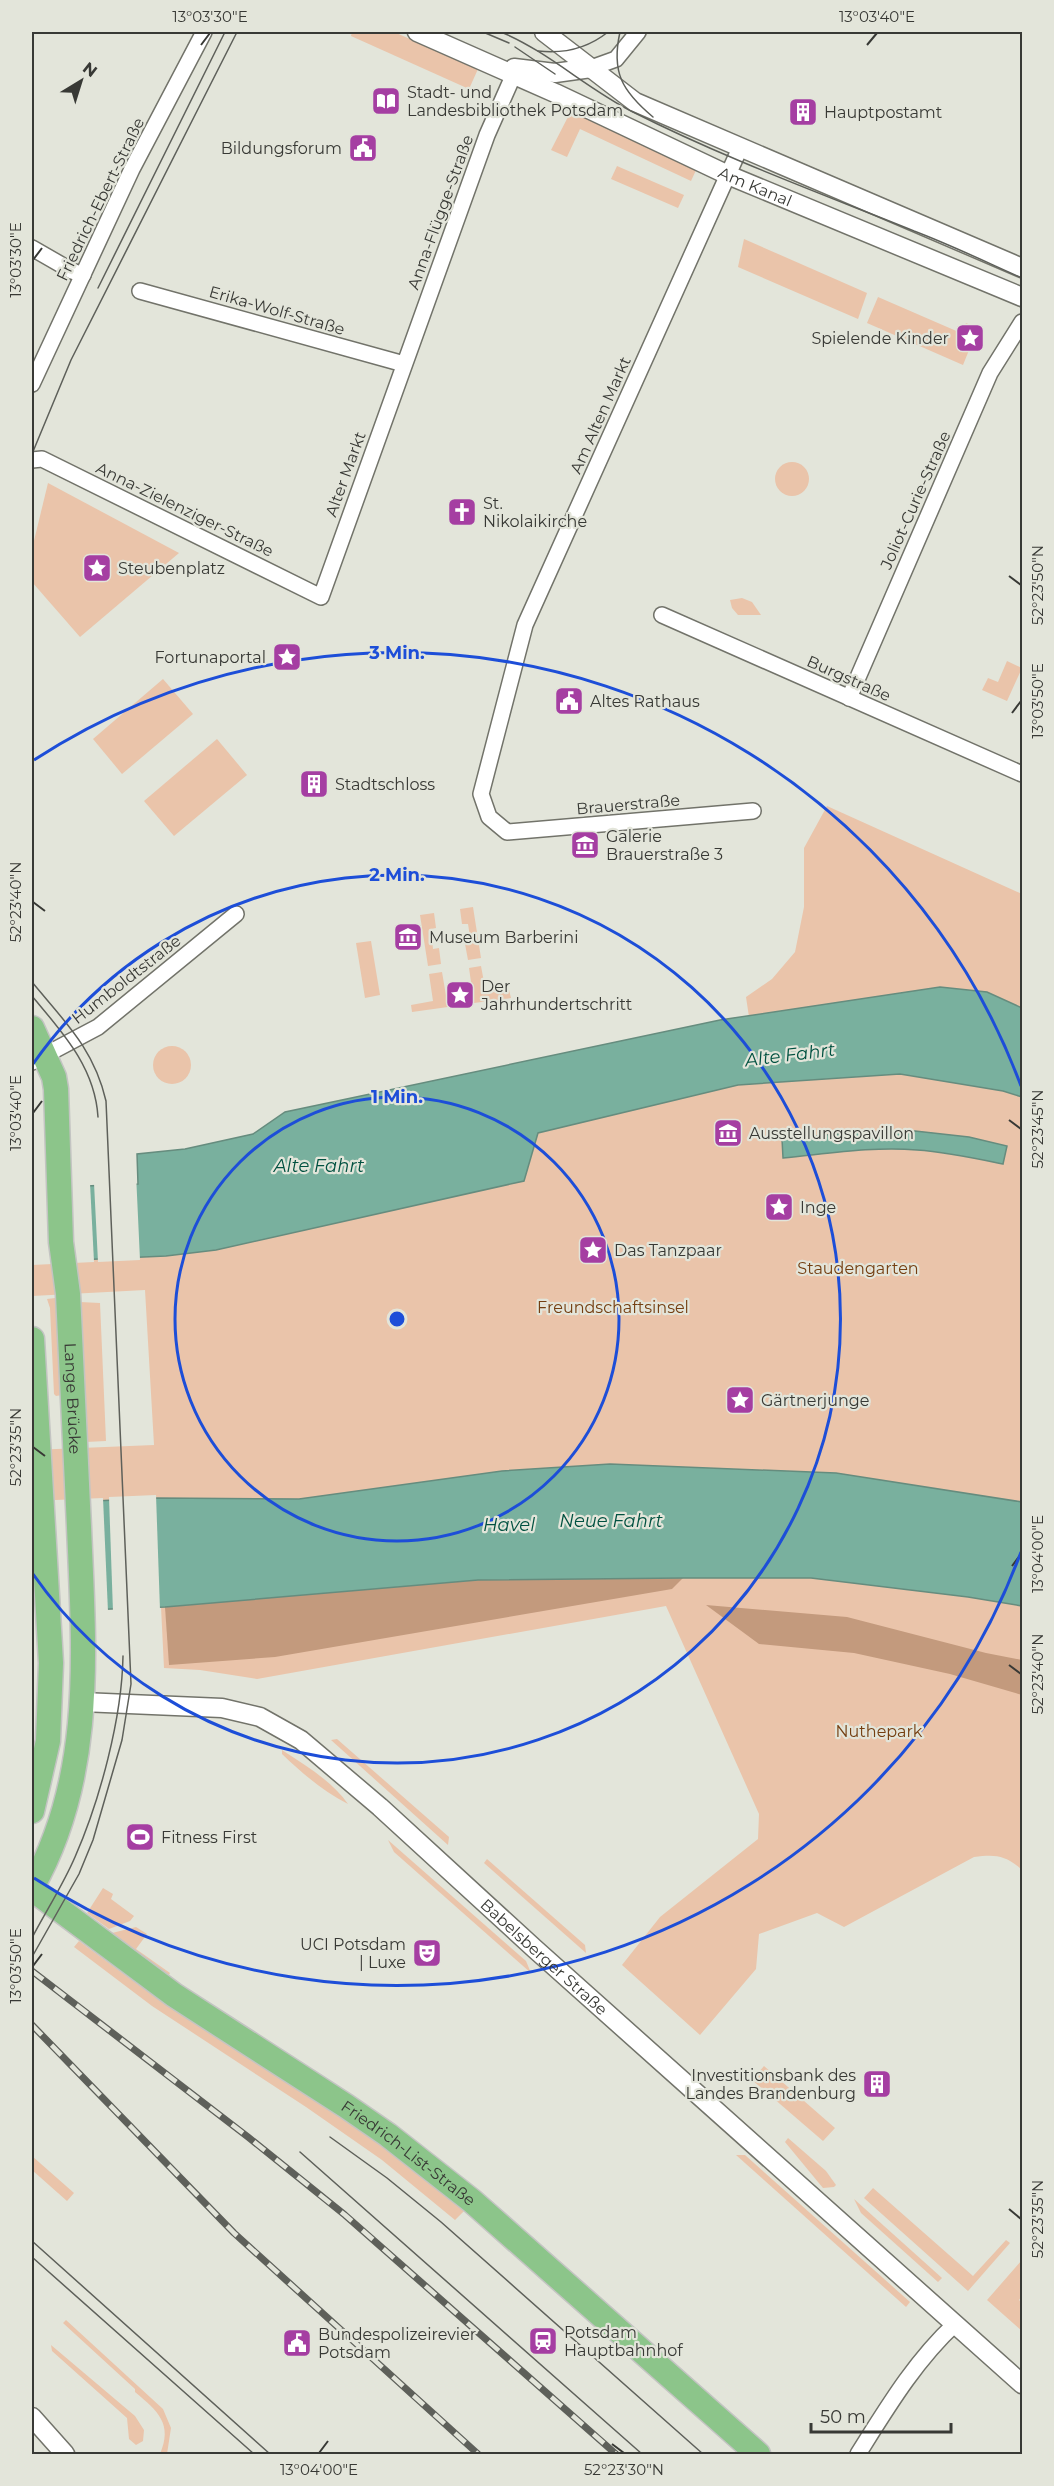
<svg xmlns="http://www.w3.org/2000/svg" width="1054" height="2486" font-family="Montserrat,sans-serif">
<rect width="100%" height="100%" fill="#e3e5da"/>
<!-- green -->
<g fill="#eac4aa">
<polygon points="352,32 394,32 478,69 469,89 351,36"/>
<polygon points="571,111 697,168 691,181 580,129 567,157 551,150"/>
<polygon points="617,166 684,195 678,208 611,179"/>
<polygon points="744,239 867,293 858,319 738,267"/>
<polygon points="878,297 961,333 966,323 978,328 963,365 867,323"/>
<circle cx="792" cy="479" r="17"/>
<polygon points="48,483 179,553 80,637 32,582 32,549"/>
<polygon points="742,598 752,602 761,615 738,615 732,608 730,600"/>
<polygon points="1007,661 1022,668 1007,701 982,690 988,678 998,682"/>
<polygon points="163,679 193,714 122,774 93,739"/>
<polygon points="217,739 247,775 174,836 144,801"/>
<polygon points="827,806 1022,894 1022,1008 987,992 940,987 749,1017 746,997 772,979 795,952 804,907 804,848"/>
<polygon points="473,907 481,958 468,960 465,944 471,943 468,924 462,924 460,909"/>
<polygon points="434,913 436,928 431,929 433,949 439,948 441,964 428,966 420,915"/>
<polygon points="371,941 380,995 365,998 356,943"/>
<polygon points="481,966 486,993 509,990 511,998 474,1003 469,968"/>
<polygon points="442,972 448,1007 412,1012 411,1005 433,1001 429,974"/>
<circle cx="172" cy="1065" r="19"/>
<polygon points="900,1074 1003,1091 1022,1097 1022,1502 836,1473 610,1464 502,1471 299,1499 157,1498 32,1504 32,1450 154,1445 145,1290 32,1296 32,1262 166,1256 216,1250 524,1181 537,1133 738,1085"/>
<polygon points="55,1298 59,1310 62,1395 56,1396 54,1394 50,1308 47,1299"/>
<polygon points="80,1302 100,1303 106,1441 86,1442"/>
<path d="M683,1578H811L968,1597L1022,1606V1870C1006,1855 995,1854 974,1857L844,1927L817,1913L759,1934L756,1969L700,2035L622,1965L660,1917L758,1839L759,1814L666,1606L257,1679L200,1670L164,1668L161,1607L478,1580Z"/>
<polygon points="337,1739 449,1837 448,1845 331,1740"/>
<path d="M282,1750C305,1765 333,1782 348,1804C323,1791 303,1774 282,1754Z"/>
<polygon points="388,1840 526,1961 531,1973 394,1852"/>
<polygon points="487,1859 585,1945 586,1953 484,1863"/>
<polygon points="103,1888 113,1894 111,1899 134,1916 130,1921 109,1929 87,1913"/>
<polygon points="136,1927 147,1934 136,1949 170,1973 169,1975 108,1934"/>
<polygon points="79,1941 159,2000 373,2137 466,2209 455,2220 382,2160 306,2107 152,2006 74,1947"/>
<polygon points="764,2066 835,2128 823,2141 752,2080"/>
<polygon points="788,2138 826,2171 836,2185 834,2187 823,2188 785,2142"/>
<polygon points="736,2155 745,2155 910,2302 906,2307"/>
<polygon points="32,2156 74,2193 67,2201 32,2170"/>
<polygon points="873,2188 973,2276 1006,2240 1010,2243 968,2291 864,2198"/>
<polygon points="854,2199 942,2278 938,2282 861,2213"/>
<polygon points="1022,2260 1022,2296 1019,2300 1022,2303 1022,2331 987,2300"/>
<path d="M66,2320L163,2409L171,2428L167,2454H160C173,2424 158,2411 135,2392V2389L63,2323Z"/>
<polygon points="51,2345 135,2416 144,2430 143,2441 136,2445 129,2439 127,2418 52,2351"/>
</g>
<!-- forest -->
<g fill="#c39a7d">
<polygon points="683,1578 672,1589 275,1657 169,1665 165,1607 478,1580"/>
<polygon points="706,1605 847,1617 986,1653 1022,1660 1022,1695 950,1674 854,1653 759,1644"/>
</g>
<!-- water -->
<g fill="#79b09e" stroke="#668c7e" stroke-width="1.5">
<polygon points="940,987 987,992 1022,1008 1022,1097 1003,1091 900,1074 738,1085 538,1133 524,1181 216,1250 166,1256 32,1262 32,1188 138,1184 137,1154 185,1149 253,1134 285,1112 720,1020"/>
<path d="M915,1131L969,1137L1007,1146L1003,1164C974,1158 946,1152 917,1150C873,1146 826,1154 783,1158L782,1139L859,1132Z"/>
<polygon points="610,1464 836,1473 1022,1502 1022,1606 968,1597 811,1578 683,1578 478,1580 165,1607 32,1612 32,1504 157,1498 299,1499 502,1471"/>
</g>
<!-- pier -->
<g fill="#e3e5da">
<polygon points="135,1152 140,1260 98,1262 94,1183 135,1182"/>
<polygon points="90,1183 94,1262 32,1265 32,1185"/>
<polygon points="156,1495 160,1610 113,1612 109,1497"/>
<polygon points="103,1498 108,1612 32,1615 32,1501"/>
</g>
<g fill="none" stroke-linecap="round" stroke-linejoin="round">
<!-- minor casing -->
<g stroke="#72736a" stroke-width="18">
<g id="minor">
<polyline points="591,68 616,59 638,32"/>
<polyline points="740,148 525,625 481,794 489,817 507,832 753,811"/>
<polyline points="32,248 72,271 83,275"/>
<polyline points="140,291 404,364"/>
<polyline points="32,384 132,169 204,32"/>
<polyline points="32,460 42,459 321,597 487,135 514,74"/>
<polyline points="662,615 1022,774"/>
<polyline points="849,698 990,373 1022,322"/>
<polyline points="32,1062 98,1027 236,914"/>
<path d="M858,2454C887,2408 915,2361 955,2324"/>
</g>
</g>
<!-- tertiary casing -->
<g stroke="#72736a" stroke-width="21">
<g id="tertiary">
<path id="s1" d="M417,32L555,93L728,175L1022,297"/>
<polyline points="544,32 635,102 1022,268"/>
<polyline points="514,68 555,73 591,68"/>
<path id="s2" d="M82,1702L222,1708L260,1717L301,1740L380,1807L535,1949L1022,2384"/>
<polyline points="32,2417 65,2454"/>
</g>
</g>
<!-- primary casing -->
<g stroke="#c3c4c2" stroke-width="27">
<g id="primary">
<path id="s3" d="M32,1028L54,1077L56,1089L61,1242L68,1294C72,1372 75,1449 79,1527C84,1650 95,1776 32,1887"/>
<polyline points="32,1339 51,1663 48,1741 32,1811"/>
<path id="s4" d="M32,1889L174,1995L346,2106L388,2135L472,2201L758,2454"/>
</g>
</g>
<!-- minor -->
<use href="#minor" stroke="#fff" stroke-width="15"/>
<!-- tertiary -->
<use href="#tertiary" stroke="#fff" stroke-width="18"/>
<!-- primary -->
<use href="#primary" stroke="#8cc58a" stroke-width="24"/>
<!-- tram -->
<g stroke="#5e605a" stroke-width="1.5">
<polyline points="483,32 509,43"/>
<path d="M501,32C549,52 587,89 633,112C724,158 820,193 914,231C951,245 986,262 1022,278"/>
<path d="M620,32C611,72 622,91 653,117"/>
<polyline points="515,47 555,74"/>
<path d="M538,51C564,54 588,48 608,32"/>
<polyline points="98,288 225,32"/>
<polyline points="32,454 71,360 237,32"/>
<path d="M32,982C65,1022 94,1049 106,1101L131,1684L122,1740L93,1840L79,1874L32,1957"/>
<path d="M32,996C62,1032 95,1067 98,1117"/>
<path d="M32,1938C46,1911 63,1885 75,1857C100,1800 122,1718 123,1656"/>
<polyline points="330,2137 387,2178 441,2222 703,2454"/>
<polyline points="300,2152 642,2454"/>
<polyline points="32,2241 270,2454"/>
<polyline points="32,2257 254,2454"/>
</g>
<!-- rail casing -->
<g stroke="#5e605a" stroke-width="7">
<g id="rail">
<polyline points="32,1971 248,2137 345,2215 616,2454"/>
<polyline points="32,2025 234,2233 478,2454"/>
</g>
</g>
<!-- rail -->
<use href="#rail" stroke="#e3e5da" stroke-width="4.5" stroke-dasharray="14" stroke-linecap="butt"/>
</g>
<!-- ticks -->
<path fill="none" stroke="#383935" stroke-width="2" d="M201,45L210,33M867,45L877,33M33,260L42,248M1009,576L1021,585M1012,713L1021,701M33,902L45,911M33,1113L42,1101M1009,1120L1021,1129M33,1447L45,1456M1012,1566L1021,1554M1009,1665L1021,1674M33,1966L42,1954M1009,2209L1021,2219M612,2444L624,2453M319,2453L328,2441"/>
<!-- distance rings -->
<g fill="none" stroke="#1d4ed8" stroke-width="3">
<circle cx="397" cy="1319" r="222"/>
<path d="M33 1064A444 444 0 1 1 33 1574"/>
<path d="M1021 1552A666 666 0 0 1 34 1878M34 760A666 666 0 0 1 1021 1086"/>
</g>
<!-- icons -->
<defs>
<g id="library-square" transform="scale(1.5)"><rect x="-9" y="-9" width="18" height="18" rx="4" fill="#a53ea2" stroke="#e3e5da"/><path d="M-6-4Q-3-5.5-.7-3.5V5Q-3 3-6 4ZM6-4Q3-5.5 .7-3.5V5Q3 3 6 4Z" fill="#fff"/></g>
<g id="building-square" transform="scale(1.5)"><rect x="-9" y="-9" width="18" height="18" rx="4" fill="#a53ea2" stroke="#e3e5da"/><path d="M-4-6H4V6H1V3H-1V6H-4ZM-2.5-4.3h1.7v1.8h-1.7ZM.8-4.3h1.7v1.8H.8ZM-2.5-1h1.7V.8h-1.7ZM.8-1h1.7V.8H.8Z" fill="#fff"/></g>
<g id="civic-square" transform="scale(1.5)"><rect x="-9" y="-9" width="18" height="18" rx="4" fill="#a53ea2" stroke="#e3e5da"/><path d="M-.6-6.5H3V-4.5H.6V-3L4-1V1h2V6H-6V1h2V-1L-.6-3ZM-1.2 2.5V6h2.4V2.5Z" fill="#fff"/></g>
<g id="sight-square" transform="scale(1.5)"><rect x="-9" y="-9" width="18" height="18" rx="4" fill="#a53ea2" stroke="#e3e5da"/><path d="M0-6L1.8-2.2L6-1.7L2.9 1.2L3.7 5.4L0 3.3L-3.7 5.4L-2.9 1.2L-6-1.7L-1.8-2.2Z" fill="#fff"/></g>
<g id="church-square" transform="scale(1.5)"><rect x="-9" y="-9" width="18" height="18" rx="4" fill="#a53ea2" stroke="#e3e5da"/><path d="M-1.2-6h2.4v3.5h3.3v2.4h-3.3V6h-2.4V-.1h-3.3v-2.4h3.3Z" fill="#fff"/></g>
<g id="museum-square" transform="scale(1.5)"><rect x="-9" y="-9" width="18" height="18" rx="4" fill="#a53ea2" stroke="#e3e5da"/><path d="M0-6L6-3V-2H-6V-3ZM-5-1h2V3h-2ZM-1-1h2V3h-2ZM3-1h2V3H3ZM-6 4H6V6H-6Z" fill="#fff"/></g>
<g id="stadium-square" transform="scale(1.5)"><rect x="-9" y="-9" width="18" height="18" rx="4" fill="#a53ea2" stroke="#e3e5da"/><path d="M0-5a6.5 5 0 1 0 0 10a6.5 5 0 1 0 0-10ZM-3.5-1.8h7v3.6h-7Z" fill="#fff"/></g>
<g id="theatre-square" transform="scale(1.5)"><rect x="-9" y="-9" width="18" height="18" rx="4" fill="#a53ea2" stroke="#e3e5da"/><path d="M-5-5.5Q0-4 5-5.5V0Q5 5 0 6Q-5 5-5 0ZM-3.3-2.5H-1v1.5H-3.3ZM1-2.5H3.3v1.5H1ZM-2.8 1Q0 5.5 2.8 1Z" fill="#fff"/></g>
<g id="station-square" transform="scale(1.5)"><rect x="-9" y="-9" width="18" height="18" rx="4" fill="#a53ea2" stroke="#e3e5da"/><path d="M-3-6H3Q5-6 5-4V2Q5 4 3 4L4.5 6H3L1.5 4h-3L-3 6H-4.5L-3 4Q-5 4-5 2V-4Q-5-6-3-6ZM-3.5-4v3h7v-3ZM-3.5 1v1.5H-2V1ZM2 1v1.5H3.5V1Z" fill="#fff"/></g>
</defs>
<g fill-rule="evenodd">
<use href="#library-square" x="386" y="101"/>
<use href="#building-square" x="803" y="112"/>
<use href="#civic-square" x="363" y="148"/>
<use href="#sight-square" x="970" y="338"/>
<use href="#church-square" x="462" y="512"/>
<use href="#sight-square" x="97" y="568"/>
<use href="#sight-square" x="287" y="657"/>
<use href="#civic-square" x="569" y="701"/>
<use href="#building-square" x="314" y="784"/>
<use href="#museum-square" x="585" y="845"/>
<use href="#museum-square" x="408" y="937"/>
<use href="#sight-square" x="460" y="995"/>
<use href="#museum-square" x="728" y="1133"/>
<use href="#sight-square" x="779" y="1207"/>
<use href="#sight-square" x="593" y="1250"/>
<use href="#sight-square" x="740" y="1400"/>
<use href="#stadium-square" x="140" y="1837"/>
<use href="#theatre-square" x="427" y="1953"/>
<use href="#building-square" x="877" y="2084"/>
<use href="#station-square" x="543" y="2341"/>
<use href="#civic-square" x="297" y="2343"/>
</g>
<g text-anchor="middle" stroke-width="4.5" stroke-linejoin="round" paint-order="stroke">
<!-- poi labels -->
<g font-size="16" fill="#383935" stroke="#e3e5da" text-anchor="start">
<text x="407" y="98">Stadt- und<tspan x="407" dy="18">Landesbibliothek Potsdam</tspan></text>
<text x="824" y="118">Hauptpostamt</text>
<text x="342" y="154" text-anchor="end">Bildungsforum</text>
<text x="949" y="344" text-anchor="end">Spielende Kinder</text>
<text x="483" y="509">St.<tspan x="483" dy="18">Nikolaikirche</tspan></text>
<text x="118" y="574">Steubenplatz</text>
<text x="266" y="663" text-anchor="end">Fortunaportal</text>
<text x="590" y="707">Altes Rathaus</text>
<text x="335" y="790">Stadtschloss</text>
<text x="606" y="842">Galerie<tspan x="606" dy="18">Brauerstraße 3</tspan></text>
<text x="429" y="943">Museum Barberini</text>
<text x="481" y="992">Der<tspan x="481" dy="18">Jahrhundertschritt</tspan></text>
<text x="749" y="1139">Ausstellungspavillon</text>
<text x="800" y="1213">Inge</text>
<text x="614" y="1256">Das Tanzpaar</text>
<text x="761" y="1406">Gärtnerjunge</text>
<text x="161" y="1843">Fitness First</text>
<text x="406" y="1950" text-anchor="end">UCI Potsdam<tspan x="406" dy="18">| Luxe</tspan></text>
<text x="856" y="2081" text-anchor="end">Investitionsbank des<tspan x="856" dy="18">Landes Brandenburg</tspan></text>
<text x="564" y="2338">Potsdam<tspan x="564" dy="18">Hauptbahnhof</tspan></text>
<text x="318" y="2340">Bundespolizeirevier<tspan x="318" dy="18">Potsdam</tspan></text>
</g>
<!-- street labels -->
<g font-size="16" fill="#383935" stroke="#e3e5da">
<text dy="6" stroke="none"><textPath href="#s1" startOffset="372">Am Kanal</textPath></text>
<text transform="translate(100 199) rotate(-64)" y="6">Friedrich-Ebert-Straße</text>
<text transform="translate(440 212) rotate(-70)" y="6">Anna-Flügge-Straße</text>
<text transform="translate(277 310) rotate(16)" y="6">Erika-Wolf-Straße</text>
<text transform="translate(600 415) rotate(-66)" y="6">Am Alten Markt</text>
<text transform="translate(345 474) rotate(-70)" y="6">Alter Markt</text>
<text transform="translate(915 500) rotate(-66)" y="6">Joliot-Curie-Straße</text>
<text transform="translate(185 509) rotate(26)" y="6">Anna-Zielenziger-Straße</text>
<text transform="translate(849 678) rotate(24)" y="6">Burgstraße</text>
<text transform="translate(628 804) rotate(-5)" y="6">Brauerstraße</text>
<text transform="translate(126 979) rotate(-38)" y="6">Humboldtstraße</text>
<text dy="6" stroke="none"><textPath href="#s3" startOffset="376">Lange Brücke</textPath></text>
<text dy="6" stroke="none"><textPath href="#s2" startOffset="552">Babelsberger Straße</textPath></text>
<text dy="6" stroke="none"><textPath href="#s4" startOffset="460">Friedrich-List-Straße</textPath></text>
</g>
<!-- park labels -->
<g font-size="16" fill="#743e10" stroke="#e3e5da">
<text x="858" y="1274">Staudengarten</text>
<text x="613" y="1313">Freundschaftsinsel</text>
<text x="879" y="1737">Nuthepark</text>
</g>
<!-- water labels -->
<g font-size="18" font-style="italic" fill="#015140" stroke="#e3e5da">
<text transform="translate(790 1055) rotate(-7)" y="6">Alte Fahrt</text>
<text x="319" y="1172">Alte Fahrt</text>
<text x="611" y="1527">Neue Fahrt</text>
<text x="509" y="1531">Havel</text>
</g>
</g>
<circle cx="397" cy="1319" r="9" fill="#1d4ed8" stroke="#e3e5da" stroke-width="3"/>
<g font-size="18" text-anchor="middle" font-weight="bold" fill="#1d4ed8" stroke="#e3e5da" stroke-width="4.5" stroke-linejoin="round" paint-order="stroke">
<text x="397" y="659">3 Min.</text>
<text x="397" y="881">2 Min.</text>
<text x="397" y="1103">1 Min.</text>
</g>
<!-- border -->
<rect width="1054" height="2486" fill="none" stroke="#e3e5da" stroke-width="66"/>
<!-- north arrow -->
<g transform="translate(81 81) rotate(38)" stroke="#e3e5da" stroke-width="4.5" paint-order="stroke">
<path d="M0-4.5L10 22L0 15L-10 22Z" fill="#383935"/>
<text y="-9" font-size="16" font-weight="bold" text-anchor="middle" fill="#383935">N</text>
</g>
<!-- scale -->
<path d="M811 2423v9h140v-9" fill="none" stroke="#383935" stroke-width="3"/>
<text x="820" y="2423" font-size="18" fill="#383935" stroke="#e3e5da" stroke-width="4.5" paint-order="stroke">50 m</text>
<rect x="33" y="33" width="988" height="2420" fill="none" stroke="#383935" stroke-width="2"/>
<g font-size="15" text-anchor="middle" fill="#383935">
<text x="210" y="22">13°03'30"E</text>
<text x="877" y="22">13°03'40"E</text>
<text transform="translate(16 260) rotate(-90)" y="5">13°03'30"E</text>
<text transform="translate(1038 585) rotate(-90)" y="5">52°23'50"N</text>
<text transform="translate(1038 701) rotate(-90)" y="5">13°03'50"E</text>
<text transform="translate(16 902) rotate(-90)" y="5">52°23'40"N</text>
<text transform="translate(16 1113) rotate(-90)" y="5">13°03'40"E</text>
<text transform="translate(1038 1129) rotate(-90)" y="5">52°23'45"N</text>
<text transform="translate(16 1447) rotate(-90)" y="5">52°23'35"N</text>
<text transform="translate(1038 1554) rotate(-90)" y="5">13°04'00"E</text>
<text transform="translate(1038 1674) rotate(-90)" y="5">52°23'40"N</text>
<text transform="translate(16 1966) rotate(-90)" y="5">13°03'50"E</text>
<text transform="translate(1038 2219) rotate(-90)" y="5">52°23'35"N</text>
<text x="319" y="2475">13°04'00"E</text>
<text x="624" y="2475">52°23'30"N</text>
</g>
</svg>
